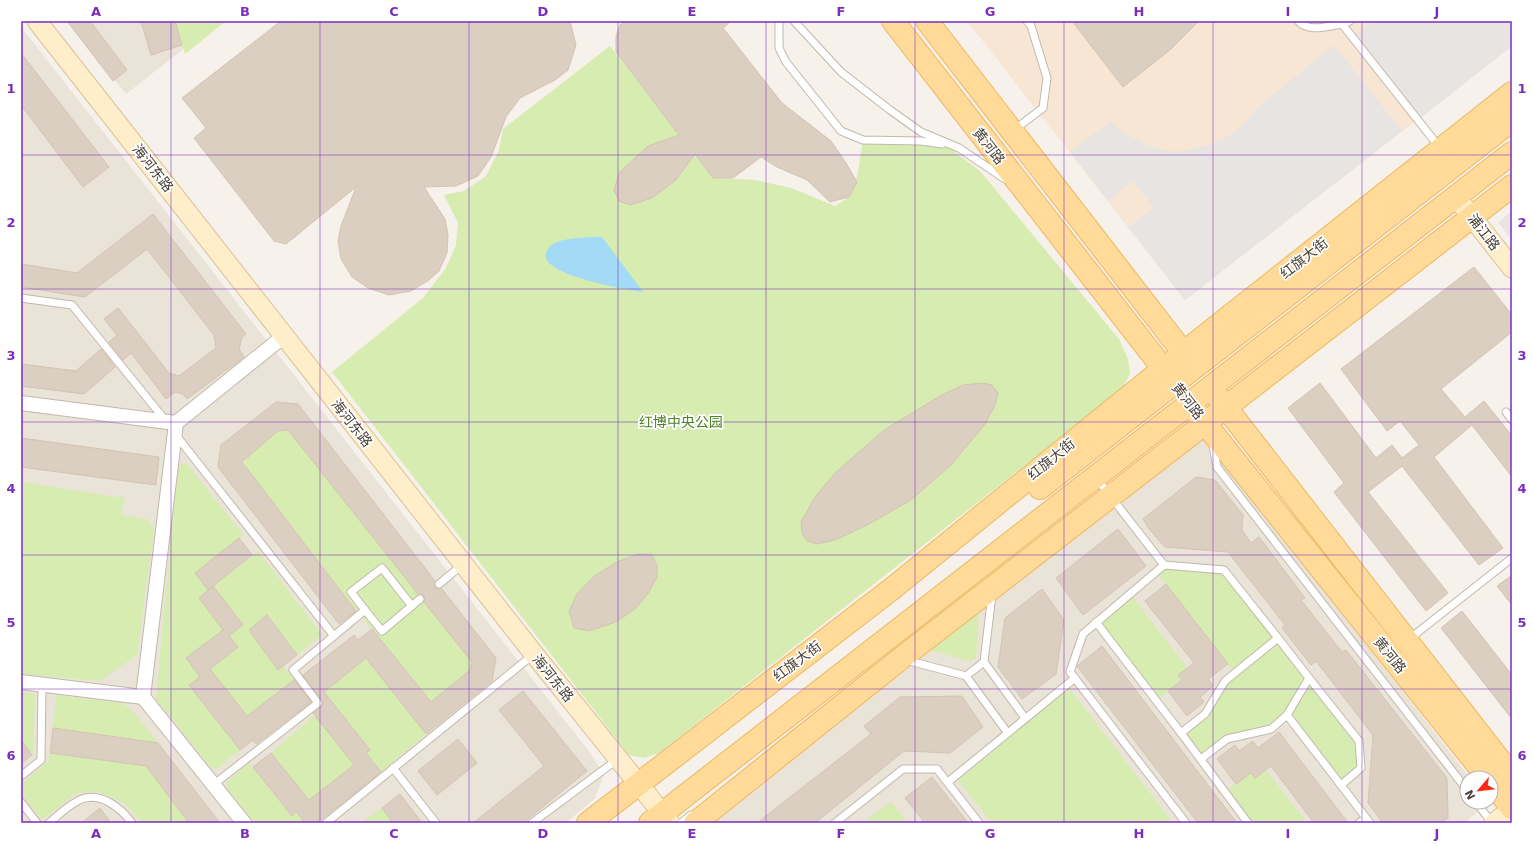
<svg xmlns="http://www.w3.org/2000/svg" width="1533" height="844" font-family="'DejaVu Sans','Noto Sans SC',sans-serif">
<rect width="100%" height="100%" fill="#f6f1ea"/>
<!-- residential -->
<g fill="#eae3d7">
<polygon points="68,21 219,21 126,94"/>
<polygon points="21,27 588,750 604,774 595,798 566,823 21,823"/>
<polygon points="1202,438 1267,516 1470,778 1467,778 1467,802 1483,802 1484,806 1465,823 702,823"/>
</g>
<!-- commercial -->
<polygon fill="#f8e6d4" points="967,21 1512,21 1512,46 1185,300"/>
<!-- green -->
<g fill="#d6ecb0">
<polygon points="175,21 226,21 185,54"/>
<path d="M610,46L713,178L755,180L791,188L835,206C839,203 845,201 848,197C858,186 860,156 863,140L921,141L948,147L980,171L1119,339L1128,359L1130,374L1122,389L659,753L644,758L629,755L332,372L423,298L446,268L456,245L458,223L444,195L464,191L486,176L499,150L503,129Z"/>
<polygon points="288,430 472,662 470,670 431,702 372,629 357,611 245,466 246,459 278,431"/>
<polygon points="181,463 188,465 243,535 195,573 208,590 199,598 223,630 186,658 200,677 189,685 240,750 219,767 212,769 156,699 177,470"/>
<polygon points="21,482 124,498 121,515 147,519 154,528 137,655 99,681 21,674"/>
<polygon points="258,551 322,635 297,655 268,615 249,630 278,670 283,666 294,680 247,716 210,669 238,647 229,636 243,624 213,586"/>
<polygon points="1164,565 1224,570 1359,741 1361,768 1341,785 1287,715 1271,729 1227,739 1201,759 1181,733 1205,714 1235,673 1156,572"/>
<polygon points="1130,593 1187,668 1178,675 1182,680 1156,701 1096,622"/>
<polygon points="980,597 976,658 970,661 915,646"/>
<polygon points="366,658 426,734 381,772 366,753 370,750 332,701 323,693"/>
<polygon points="1069,688 1173,823 992,823 958,780"/>
<polygon points="21,692 35,694 33,755 21,740"/>
<polygon points="56,695 123,703 135,714 158,743 53,728"/>
<polygon points="315,715 354,765 309,800 271,753"/>
<polygon points="50,753 146,766 189,823 141,823 126,804 97,791 76,793 42,820 21,793 21,784 48,761"/>
<polygon points="249,763 291,816 296,811 305,823 253,823 227,789 227,782"/>
<polygon points="1266,770 1307,823 1248,823 1225,791 1251,773 1255,778"/>
<polygon points="891,802 907,823 862,823"/>
<polygon points="382,808 393,823 361,823"/>
</g>
<!-- parking -->
<g fill="#e7e4e1">
<polygon points="1373,21 1512,21 1512,46 1418,120 1353,38"/>
<polygon points="1334,45 1402,131 1185,300 1128,227 1154,208 1133,181 1108,201 1070,152 1111,121 1125,134 1149,146 1169,151 1184,151 1206,146 1229,136 1245,123 1259,106"/>
<polygon points="1512,211 1512,240 1498,222"/>
</g>
<!-- water -->
<path fill="#a3daf6" d="M590,237H602L643,292C628,290 539,275 546,253C552,237 576,239 590,237Z"/>
<!-- building -->
<g fill="#dbcfc1" stroke="#d4c3b1">
<polygon points="67,21 90,21 127,70 113,81"/>
<polygon points="141,21 175,21 182,45 151,55"/>
<polygon points="281,21 570,21 576,45 568,70 555,80 520,98 506,117 491,157 478,176 456,186 424,187 445,219 448,235 447,253 439,271 429,280 411,291 389,295 368,288 352,277 341,259 338,241 341,226 356,187 286,244 274,241 194,138 206,128 182,98"/>
<polygon points="625,21 731,21 723,28 782,103 831,141 846,163 857,182 849,197 830,202 807,180 777,167 761,157 733,178 713,178 695,154 676,180 652,198 630,205 619,201 614,190 619,173 648,146 679,135 616,52 616,36 620,25"/>
<polygon points="1072,21 1199,21 1171,49 1123,87"/>
<polygon points="21,53 109,167 83,187 21,105"/>
<polygon points="153,214 246,334 242,337 239,349 244,357 187,399 183,394 175,392 166,399 131,353 123,360 109,342 117,335 104,319 118,308 169,373 179,376 216,348 214,335 147,249 85,297 21,287 21,264 77,273"/>
<polygon points="1474,267 1512,315 1512,332 1441,389 1465,417 1484,401 1512,436 1512,477 1472,425 1434,457 1503,548 1479,565 1402,466 1368,492 1448,593 1426,611 1334,492 1344,483 1288,408 1320,383 1376,458 1392,445 1402,458 1419,445 1400,421 1387,431 1341,369"/>
<polygon points="101,349 115,367 84,394 21,386 21,364 76,371"/>
<polygon points="983,383 992,385 998,393 995,405 985,424 951,465 911,500 869,524 835,540 817,544 807,541 802,533 801,522 815,497 835,473 884,430 940,396 963,385"/>
<polygon points="276,402 298,404 435,581 435,587 438,589 441,588 496,658 492,681 426,734 366,658 324,692 370,750 366,753 381,772 317,823 305,823 296,811 292,816 253,767 271,753 309,800 354,765 313,713 321,707 323,702 303,675 354,635 358,640 372,629 431,702 470,670 472,662 424,602 424,596 418,594 288,430 278,431 242,462 356,611 339,624 218,467 221,445"/>
<polygon points="21,438 159,457 156,485 21,467"/>
<polygon points="1196,477 1215,480 1243,515 1242,530 1251,543 1259,537 1305,598 1301,600 1342,652 1346,650 1447,778 1448,818 1442,823 1383,823 1368,803 1373,735 1316,661 1311,665 1282,628 1285,625 1228,552 1165,547 1149,529 1143,519"/>
<polygon points="1118,529 1146,566 1083,615 1056,578"/>
<polygon points="239,538 252,555 208,590 195,573"/>
<polygon points="637,554 651,554 657,565 657,577 649,592 635,609 616,622 589,631 574,628 569,611 577,594 593,577 615,563"/>
<polygon points="1512,575 1512,605 1497,586"/>
<polygon points="1166,584 1228,664 1208,679 1213,686 1200,697 1204,702 1187,716 1168,691 1182,680 1178,675 1194,663 1145,601"/>
<polygon points="213,586 243,625 229,636 238,647 210,669 247,716 294,680 311,702 256,744 253,740 240,750 189,685 200,677 186,658 223,630 199,598"/>
<polygon points="1042,589 1064,620 1056,674 1022,699 998,667 1005,618"/>
<polygon points="1462,611 1512,675 1512,719 1441,628"/>
<polygon points="267,615 297,655 278,670 249,630"/>
<polygon points="1102,646 1237,823 1198,823 1077,666"/>
<polygon points="523,691 587,771 523,823 473,823 544,766 499,710"/>
<polygon points="962,696 983,727 950,753 904,751 815,823 757,823 871,734 864,726 900,697"/>
<polygon points="53,728 158,743 220,823 189,823 146,766 50,753"/>
<polygon points="1279,732 1348,823 1314,823 1271,766 1255,778 1251,773 1236,784 1217,759 1235,745 1239,751 1253,741 1258,748"/>
<polygon points="458,739 477,763 437,795 418,771"/>
<polygon points="21,740 32,755 21,764"/>
<polygon points="932,777 968,823 925,823 905,798"/>
<polygon points="400,794 422,823 393,823 382,808"/>
<polygon points="100,808 111,823 81,823"/>
</g>
<g fill="none" stroke-linecap="round" stroke-linejoin="round">
<!-- lane casing -->
<g stroke="#c2b8ab" stroke-width="9">
<g id="lane">
<polyline points="779,21 779,48 786,62 841,131 863,140 921,141 942,144"/>
<polyline points="794,21 841,72 890,110 921,132 959,148 1005,179"/>
<path d="M1298,21C1309,33 1328,26 1342,24L1440,148"/>
<polyline points="1342,24 1350,21"/>
<polyline points="1014,130 1043,108 1047,78 1031,26 1027,21"/>
<polyline points="21,298 72,305 165,420"/>
<polyline points="1506,412 1512,420"/>
<polyline points="175,434 334,636"/>
<polyline points="1213,445 1217,467 1467,790"/>
<polyline points="1097,479 1164,565 1224,570 1278,638"/>
<polyline points="1164,565 1083,634 1070,672 1186,823"/>
<polyline points="439,584 462,565"/>
<polyline points="365,610 351,592 382,568 412,606"/>
<polyline points="1096,622 1181,733"/>
<polyline points="1408,640 1512,558"/>
<polyline points="906,660 966,676"/>
<polyline points="984,662 992,594"/>
<polyline points="1309,678 1359,741 1361,768 1341,785"/>
<polyline points="1007,732 966,676 984,662 1025,718"/>
<polyline points="1201,759 1227,739 1271,729 1287,715"/>
<polyline points="393,768 436,823"/>
<polyline points="21,776 41,760 42,684"/>
<polyline points="948,782 1075,678"/>
<polyline points="213,785 318,703 293,670 365,610 382,631 420,599"/>
<polyline points="21,802 37,823"/>
<polyline points="1476,802 1492,823"/>
<path d="M49,823C59,815 70,803 82,799C101,792 121,808 132,823"/>
<polyline points="326,823 534,654"/>
<polyline points="532,823 618,759"/>
<polyline points="681,823 691,815"/>
<polyline points="835,823 903,769 937,769 979,823"/>
<polyline points="1248,823 1181,733 1205,714 1225,681 1278,638 1309,678 1287,715 1370,823"/>
<polyline points="1359,823 1366,818"/>
</g>
</g>
<!-- street casing -->
<g stroke="#c2b8ab" stroke-width="16">
<g id="street">
<polyline points="21,403 176,423 143,697 21,682"/>
<polyline points="176,423 284,336"/>
<polyline points="143,697 244,823"/>
</g>
</g>
<!-- secondary casing -->
<g stroke="#d9c297" stroke-width="21">
<g id="secondary">
<polyline points="37,21 534,654 670,823"/>
<polyline points="1456,197 1512,268"/>
<polyline points="1494,823 1512,809"/>
</g>
</g>
<!-- primary casing -->
<g stroke="#ecb861" stroke-width="24">
<g id="primary">
<polyline points="893,21 1172,380"/>
<polyline points="927,21 1192,364"/>
<polyline points="1217,396 1512,776"/>
<polyline points="1196,412 1488,778"/>
<polyline points="1040,488 1512,120"/>
<polyline points="1491,782 1512,808"/>
<polyline points="588,823 893,588 1163,369 1512,93"/>
<polyline points="650,823 1512,153"/>
<polyline points="695,823 904,656 1512,186"/>
</g>
</g>
<!-- lane -->
<use href="#lane" stroke="#fff" stroke-width="7"/>
<!-- street -->
<use href="#street" stroke="#fff" stroke-width="14"/>
<!-- secondary -->
<use href="#secondary" stroke="#ffeeca" stroke-width="19"/>
<!-- primary -->
<use href="#primary" stroke="#ffda99" stroke-width="22"/>
</g>
<!-- grid -->
<path fill="none" stroke="#7b2cbf" stroke-width="1" stroke-opacity="0.55" d="M171,21V823M320,21V823M469,21V823M618,21V823M766,21V823M915,21V823M1064,21V823M1213,21V823M1362,21V823M21,155H1512M21,289H1512M21,422H1512M21,555H1512M21,689H1512"/>
<g text-anchor="middle" stroke-width="3.5" stroke-linejoin="round" paint-order="stroke">
<!-- street labels -->
<g font-size="14" fill="#4a4137" stroke="#fff">
<text transform="translate(989 146) rotate(52)" y="5">黄河路</text>
<text transform="translate(153 168) rotate(52)" y="5">海河东路</text>
<text transform="translate(1484 232) rotate(52)" y="5">浦江路</text>
<text transform="translate(1304 258) rotate(-38)" y="5">红旗大街</text>
<text transform="translate(1188 401) rotate(52)" y="5">黄河路</text>
<text transform="translate(352 423) rotate(52)" y="5">海河东路</text>
<text transform="translate(1051 459) rotate(-39)" y="5">红旗大街</text>
<text transform="translate(1390 655) rotate(51)" y="5">黄河路</text>
<text transform="translate(797 661) rotate(-37)" y="5">红旗大街</text>
<text transform="translate(553 678) rotate(51)" y="5">海河东路</text>
</g>
<!-- park labels -->
<g font-size="14" fill="#4f8125" stroke="#fff">
<text x="681" y="427">红博中央公园</text>
</g>
</g>
<!-- border -->
<rect width="1533" height="844" fill="none" stroke="#ffffff" stroke-width="44"/>
<!-- north arrow -->
<g transform="translate(1479 790) rotate(242)"><circle r="19" fill="#ffffff" stroke="#b7b3af"/>
<path d="M0-3L7 15L0 10L-7 15Z" fill="#ff2817"/>
<text y="-6" font-size="11" font-weight="bold" text-anchor="middle" fill="#4a4137">N</text>
</g>
<rect x="22" y="22" width="1489" height="800" fill="none" stroke="#7b2cbf" stroke-width="1.5"/>
<g font-size="13" text-anchor="middle" font-weight="bold" fill="#7b2cbf">
<text x="96" y="16">A</text>
<text x="245" y="16">B</text>
<text x="394" y="16">C</text>
<text x="543" y="16">D</text>
<text x="692" y="16">E</text>
<text x="841" y="16">F</text>
<text x="990" y="16">G</text>
<text x="1139" y="16">H</text>
<text x="1288" y="16">I</text>
<text x="1437" y="16">J</text>
<text x="11" y="93">1</text>
<text x="1522" y="93">1</text>
<text x="11" y="227">2</text>
<text x="1522" y="227">2</text>
<text x="11" y="360">3</text>
<text x="1522" y="360">3</text>
<text x="11" y="493">4</text>
<text x="1522" y="493">4</text>
<text x="11" y="627">5</text>
<text x="1522" y="627">5</text>
<text x="11" y="760">6</text>
<text x="1522" y="760">6</text>
<text x="96" y="838">A</text>
<text x="245" y="838">B</text>
<text x="394" y="838">C</text>
<text x="543" y="838">D</text>
<text x="692" y="838">E</text>
<text x="841" y="838">F</text>
<text x="990" y="838">G</text>
<text x="1139" y="838">H</text>
<text x="1288" y="838">I</text>
<text x="1437" y="838">J</text>
</g>
</svg>
